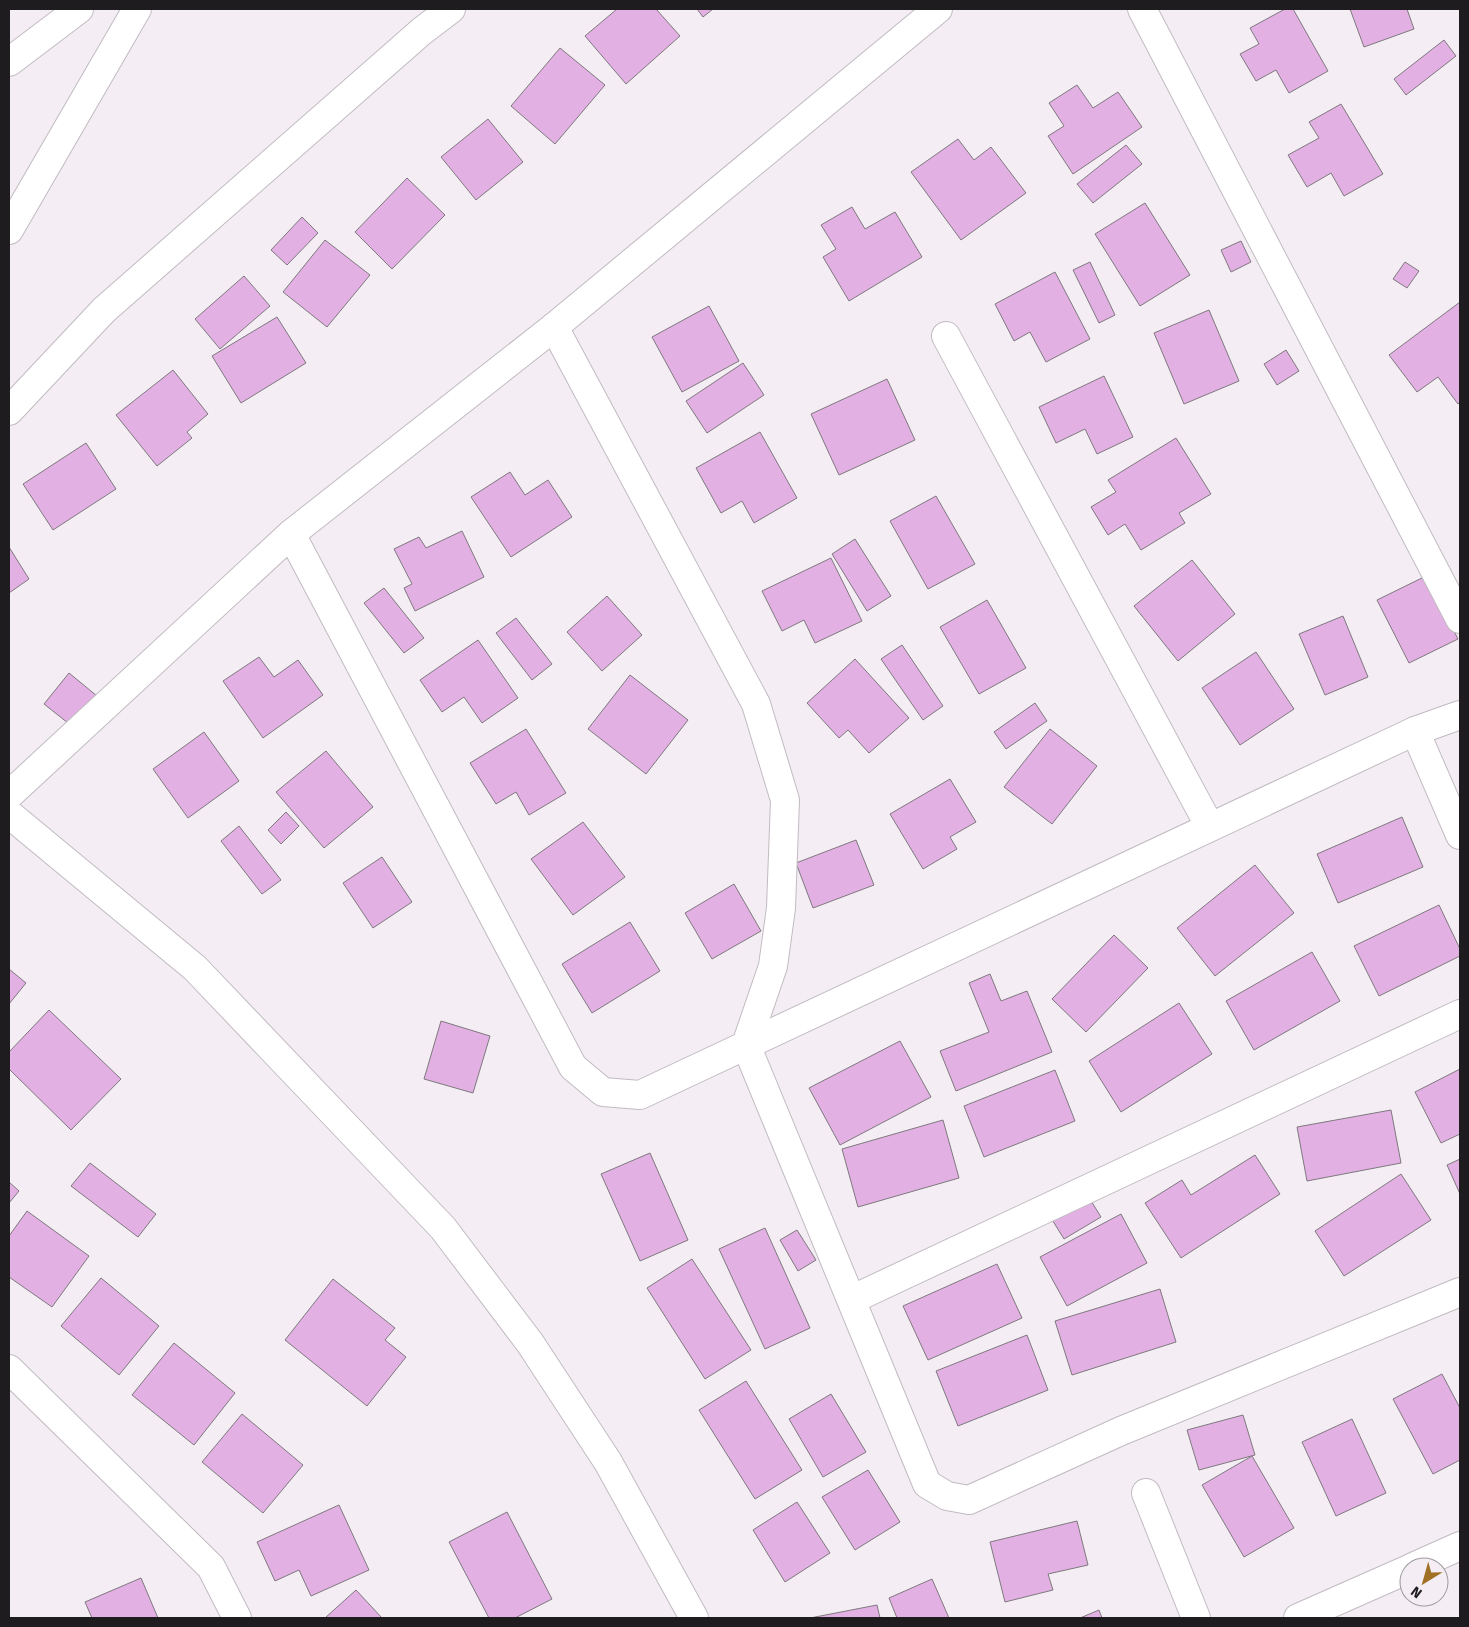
<svg xmlns="http://www.w3.org/2000/svg" width="1469" height="1627" font-family="'Fira Sans',sans-serif">
<rect width="100%" height="100%" fill="#f4eef4"/>
<!-- building -->
<g fill="#e3b0e3" stroke="#7e797e">
<polygon points="617,9 656,9 680,36 626,84 585,36"/>
<polygon points="697,9 713,9 703,17"/>
<polygon points="1285,9 1293,9 1328,71 1289,93 1276,70 1256,81 1240,54 1259,44 1250,28"/>
<polygon points="1350,9 1407,9 1414,29 1364,47"/>
<polygon points="1444,40 1456,56 1406,95 1394,79"/>
<polygon points="560,48 605,85 555,144 511,106"/>
<polygon points="1077,85 1093,108 1118,92 1142,127 1073,174 1048,136 1064,126 1049,103"/>
<polygon points="1341,104 1383,174 1344,196 1331,173 1307,187 1288,155 1319,138 1309,122"/>
<polygon points="488,119 523,162 476,200 441,157"/>
<polygon points="958,139 974,160 991,147 1026,193 961,240 911,172"/>
<polygon points="1126,145 1142,164 1093,203 1077,184"/>
<polygon points="407,178 445,215 392,269 355,232"/>
<polygon points="1145,203 1190,275 1140,306 1095,234"/>
<polygon points="852,207 865,229 895,212 922,257 849,301 823,257 836,249 821,225"/>
<polygon points="302,217 318,233 287,265 271,250"/>
<polygon points="325,240 370,275 327,327 283,292"/>
<polygon points="1241,241 1251,262 1231,272 1221,250"/>
<polygon points="1090,262 1115,315 1099,323 1073,270"/>
<polygon points="1405,262 1419,271 1407,288 1393,279"/>
<polygon points="1055,272 1090,339 1046,362 1030,332 1014,341 995,304"/>
<polygon points="244,276 270,306 220,349 195,319"/>
<polygon points="1460,302 1460,402 1458,404 1438,377 1417,392 1389,355"/>
<polygon points="709,306 739,361 682,392 652,337"/>
<polygon points="1209,310 1239,381 1184,404 1154,333"/>
<polygon points="277,317 306,363 241,403 212,356"/>
<polygon points="1286,350 1299,371 1277,385 1264,364"/>
<polygon points="743,363 764,395 707,433 686,401"/>
<polygon points="173,370 208,414 187,432 192,438 157,466 116,415"/>
<polygon points="1104,376 1133,437 1097,454 1085,429 1056,443 1039,407"/>
<polygon points="887,379 915,440 839,475 811,414"/>
<polygon points="760,432 797,498 754,523 742,501 721,513 696,468"/>
<polygon points="1176,438 1211,494 1179,513 1185,523 1141,550 1125,524 1108,535 1091,507 1116,492 1108,480"/>
<polygon points="86,443 116,489 53,530 23,484"/>
<polygon points="510,472 525,495 548,480 572,517 511,557 471,497"/>
<polygon points="936,496 975,564 928,589 890,521"/>
<polygon points="462,531 484,577 415,611 404,588 412,584 394,549 419,537 426,548"/>
<polygon points="855,539 891,596 867,611 832,554"/>
<polygon points="9,547 29,579 9,593"/>
<polygon points="831,558 862,621 815,643 804,620 782,631 762,591"/>
<polygon points="1192,560 1235,614 1178,661 1134,606"/>
<polygon points="1426,576 1458,639 1409,663 1377,600"/>
<polygon points="384,588 424,638 404,653 364,603"/>
<polygon points="607,596 642,635 602,671 567,632"/>
<polygon points="987,600 1026,668 979,694 940,627"/>
<polygon points="1343,616 1368,677 1325,695 1299,634"/>
<polygon points="516,618 552,664 532,680 496,633"/>
<polygon points="478,640 518,698 482,723 464,697 442,712 420,680"/>
<polygon points="902,645 943,706 923,720 881,659"/>
<polygon points="1256,652 1294,709 1240,745 1202,688"/>
<polygon points="259,657 274,677 298,660 323,695 263,738 223,681"/>
<polygon points="855,659 909,718 869,753 848,730 839,738 807,703"/>
<polygon points="69,673 97,696 73,727 44,704"/>
<polygon points="630,675 688,720 646,774 588,729"/>
<polygon points="1035,703 1047,721 1006,749 994,732"/>
<polygon points="526,729 566,793 529,815 516,792 496,804 470,763"/>
<polygon points="1050,729 1097,766 1052,824 1004,787"/>
<polygon points="204,732 239,781 188,818 153,769"/>
<polygon points="326,751 373,807 324,848 276,792"/>
<polygon points="950,779 976,822 950,837 957,849 923,869 890,814"/>
<polygon points="286,812 299,826 281,844 268,830"/>
<polygon points="1402,817 1423,867 1338,903 1317,854"/>
<polygon points="583,822 625,877 573,915 531,859"/>
<polygon points="239,826 281,880 262,894 221,841"/>
<polygon points="856,840 874,885 813,908 796,863"/>
<polygon points="382,857 412,902 373,928 343,883"/>
<polygon points="1255,865 1294,913 1215,976 1177,928"/>
<polygon points="734,884 761,931 712,959 685,913"/>
<polygon points="1439,905 1460,949 1460,956 1379,996 1354,946"/>
<polygon points="630,922 660,971 592,1013 562,964"/>
<polygon points="1114,935 1148,968 1086,1032 1052,999"/>
<polygon points="1312,952 1340,1001 1254,1050 1226,1001"/>
<polygon points="9,969 26,983 9,1004"/>
<polygon points="990,974 1001,1001 1027,991 1052,1052 956,1091 940,1051 989,1032 969,983"/>
<polygon points="1179,1003 1212,1054 1121,1112 1089,1061"/>
<polygon points="49,1010 121,1079 71,1130 9,1069 9,1052"/>
<polygon points="441,1021 490,1036 473,1093 424,1079"/>
<polygon points="900,1041 931,1097 840,1145 809,1088"/>
<polygon points="1460,1069 1460,1134 1441,1143 1415,1092"/>
<polygon points="1055,1070 1075,1121 984,1157 964,1106"/>
<polygon points="1391,1110 1401,1163 1307,1181 1297,1127"/>
<polygon points="943,1120 959,1178 858,1207 842,1149"/>
<polygon points="650,1153 688,1240 640,1261 601,1174"/>
<polygon points="1255,1155 1280,1194 1181,1258 1145,1203 1182,1180 1191,1195"/>
<polygon points="1460,1159 1460,1194 1447,1165"/>
<polygon points="90,1163 156,1214 138,1237 71,1186"/>
<polygon points="1401,1174 1431,1220 1344,1276 1315,1231"/>
<polygon points="9,1182 19,1191 9,1203"/>
<polygon points="1088,1196 1101,1217 1064,1239 1051,1218"/>
<polygon points="27,1211 89,1256 52,1307 9,1277 9,1236"/>
<polygon points="1121,1214 1147,1263 1067,1306 1040,1257"/>
<polygon points="765,1228 810,1328 765,1349 719,1249"/>
<polygon points="797,1230 816,1260 798,1271 780,1240"/>
<polygon points="692,1259 751,1350 705,1379 647,1288"/>
<polygon points="997,1264 1022,1318 928,1360 903,1306"/>
<polygon points="101,1278 159,1326 119,1375 61,1326"/>
<polygon points="333,1279 395,1328 385,1340 406,1357 367,1406 285,1340"/>
<polygon points="1160,1289 1176,1342 1072,1375 1055,1321"/>
<polygon points="1027,1335 1048,1390 958,1426 936,1371"/>
<polygon points="174,1343 235,1393 194,1445 132,1395"/>
<polygon points="1442,1374 1460,1408 1460,1460 1433,1474 1393,1399"/>
<polygon points="746,1381 802,1470 755,1499 699,1410"/>
<polygon points="831,1394 866,1452 823,1477 789,1419"/>
<polygon points="242,1414 303,1465 263,1513 202,1462"/>
<polygon points="1243,1415 1255,1455 1199,1470 1187,1430"/>
<polygon points="1352,1419 1386,1493 1336,1516 1302,1442"/>
<polygon points="1252,1456 1294,1528 1244,1557 1202,1485"/>
<polygon points="868,1470 900,1522 855,1550 822,1497"/>
<polygon points="797,1502 830,1553 785,1582 753,1530"/>
<polygon points="339,1505 369,1570 311,1596 299,1570 275,1581 257,1542"/>
<polygon points="507,1512 552,1599 515,1618 489,1618 449,1542"/>
<polygon points="1077,1521 1088,1565 1048,1574 1053,1590 1005,1602 990,1542"/>
<polygon points="141,1578 158,1618 92,1618 85,1602"/>
<polygon points="932,1579 949,1618 897,1618 889,1598"/>
<polygon points="356,1590 382,1618 325,1618"/>
<polygon points="877,1605 880,1618 810,1618"/>
<polygon points="1099,1610 1102,1618 1080,1618"/>
</g>
<g fill="none" stroke-linecap="round" stroke-linejoin="round">
<!-- minor casing -->
<g stroke="#c1bbc1" stroke-width="30">
<g id="minor">
<polyline points="1142,9 1460,619"/>
<polyline points="9,62 79,9"/>
<polyline points="9,230 137,9"/>
<polyline points="554,327 756,704 785,800 781,908 773,966 746,1045 927,1484 947,1496 969,1500 1121,1431 1460,1292"/>
<polyline points="946,336 1210,827"/>
<polyline points="9,411 104,310 422,31 451,9"/>
<polyline points="291,534 573,1067 603,1092 640,1095 1415,731 1460,715"/>
<polyline points="1415,731 1460,835"/>
<polyline points="9,795 291,534 554,327 938,9"/>
<polyline points="9,814 195,968 443,1228 530,1343 608,1462 694,1618"/>
<polyline points="853,1299 1460,1014"/>
<polyline points="9,1369 211,1567 237,1618"/>
<polyline points="1146,1493 1196,1618"/>
<polyline points="1413,1567 1460,1546"/>
<polyline points="1298,1618 1409,1569"/>
</g>
</g>
<!-- minor -->
<use href="#minor" stroke="#fff" stroke-width="28"/>
</g>
<!-- border -->
<rect width="1469" height="1627" fill="none" stroke="#1e1c1e" stroke-width="20"/>
<!-- north arrow -->
<g transform="translate(1424 1582) rotate(217)"><circle r="24" fill="#f4eef4" stroke="#9e9a9e"/>
<path d="M0-4L9 19L0 12L-9 19Z" fill="#a07124"/>
<text y="-8" font-size="14" font-weight="bold" text-anchor="middle" fill="#1e1c1e">N</text>
</g>
</svg>
